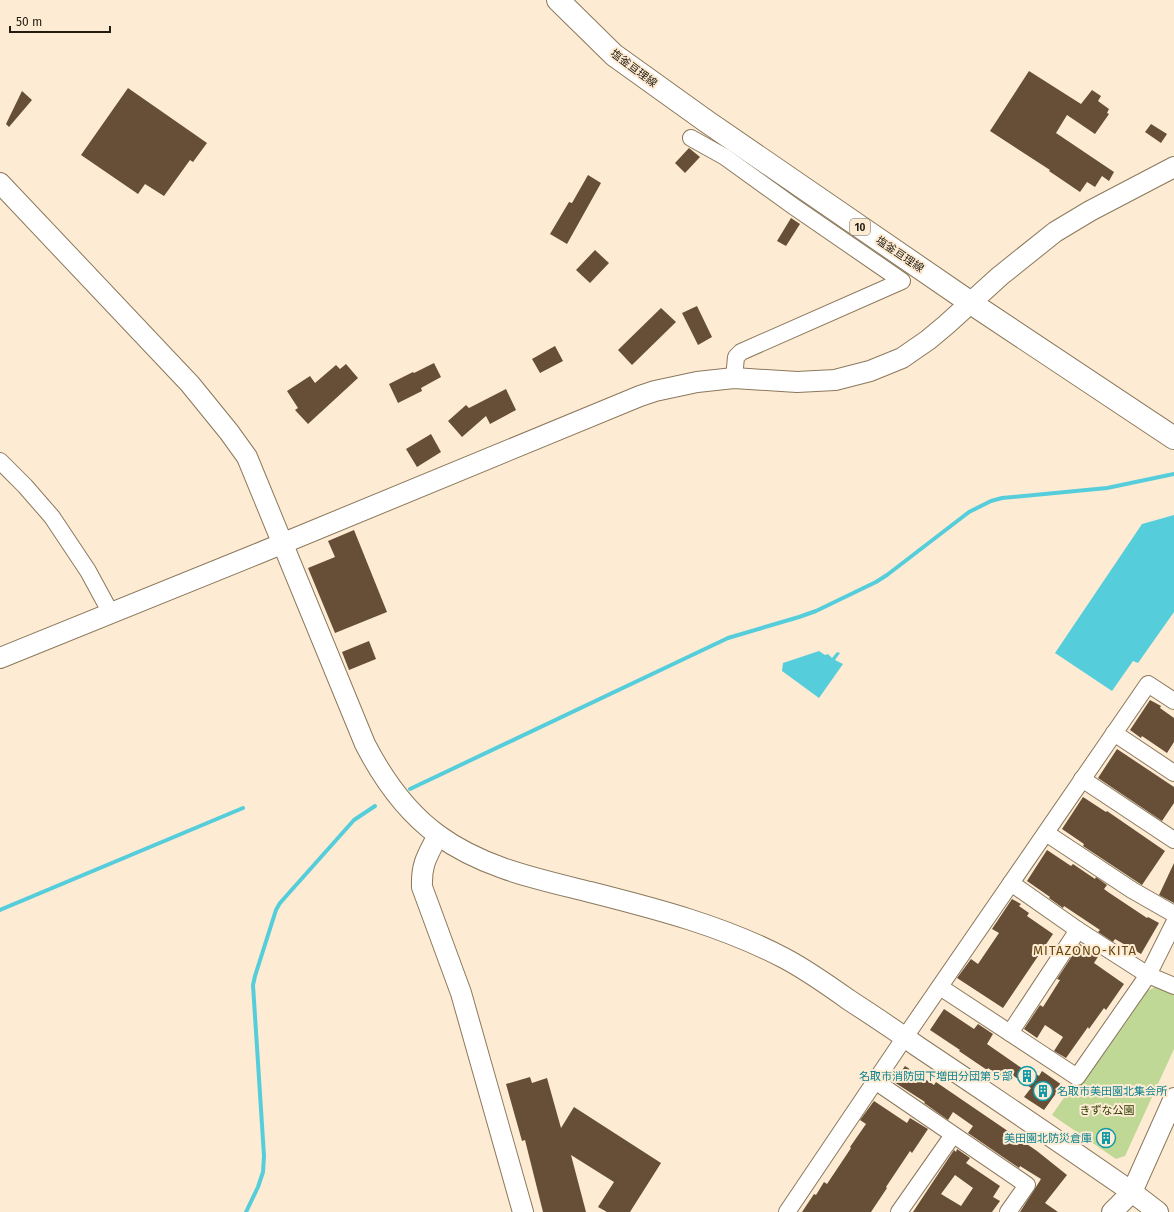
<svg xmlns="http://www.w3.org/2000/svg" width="1174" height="1212" font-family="'Fira Sans','Noto Sans JP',sans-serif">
<rect width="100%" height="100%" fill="#fdecd3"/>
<!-- green -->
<polygon fill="#c0d895" points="1155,987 1174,995 1174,1049 1125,1156 1116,1159 1052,1115 1074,1083 1079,1087 1145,992"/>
<!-- water -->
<g fill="#56cddb">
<polygon points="1174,515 1174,612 1138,663 1133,661 1112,691 1055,653 1142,524"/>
<polygon points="819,651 825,655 828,654 832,658 837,652 840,653 835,660 843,664 819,698 782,671 783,663"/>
</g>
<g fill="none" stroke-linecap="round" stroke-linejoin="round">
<!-- stream -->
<g stroke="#56cddb" stroke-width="4">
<polyline points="410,789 728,638 799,617 816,611 876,582 887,575 969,512 991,501 1002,498 1107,488 1174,474"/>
<polyline points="0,910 243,808"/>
<polyline points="246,1212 258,1187 263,1172 264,1156 253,985 255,976 276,910 280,903 354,820 375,806"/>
</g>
</g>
<!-- building -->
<g fill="#664e37" fill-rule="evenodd">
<polygon points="1029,71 1081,104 1092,90 1101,96 1098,101 1109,109 1107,113 1109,114 1095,134 1067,115 1056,133 1114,172 1109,181 1102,176 1095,187 1087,182 1080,192 1049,171 1050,170 990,131"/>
<polygon points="128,88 207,143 193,162 190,160 164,196 145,184 138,194 81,155"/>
<polygon points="22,91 32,100 9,127 6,124"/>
<polygon points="1151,124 1167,134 1161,143 1145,132"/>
<polygon points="689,148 700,157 685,173 675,163"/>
<polygon points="588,175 601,183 567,244 550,234 569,202 572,203"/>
<polygon points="791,218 800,224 786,246 777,241"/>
<polygon points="595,250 609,263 590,283 576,270"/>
<polygon points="697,306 712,337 698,345 682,313"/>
<polygon points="661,308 676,322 632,365 618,350"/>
<polygon points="555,346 563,361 540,373 532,359"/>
<polygon points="434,363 441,377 421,388 422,391 398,403 389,384 413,372 414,373"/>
<polygon points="346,364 358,378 308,424 295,410 298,408 287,391 310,376 315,383 336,365 340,369"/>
<polygon points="506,389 516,410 490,424 486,416 462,437 448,421 466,405 469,408"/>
<polygon points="431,434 441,452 417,467 406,449"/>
<polygon points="354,530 387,612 335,633 308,568 335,557 328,541"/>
<polygon points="369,641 376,659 349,670 342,652"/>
<polygon points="1150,700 1161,706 1160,708 1174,718 1174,742 1167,753 1142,736 1141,738 1130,730"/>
<polygon points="1117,749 1174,787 1174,803 1162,821 1098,778"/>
<polygon points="1083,797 1106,812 1107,811 1165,851 1142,885 1083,846 1084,844 1062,829"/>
<polygon points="1047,850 1071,866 1073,864 1095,879 1096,877 1107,885 1104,889 1108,892 1147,918 1148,917 1159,923 1141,954 1115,939 1113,942 1098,932 1100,930 1064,906 1063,908 1049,898 1050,897 1027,881"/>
<polygon points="1174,863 1174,903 1159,895"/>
<polygon points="1012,899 1021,904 1019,906 1029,913 1027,916 1053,934 1003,1008 957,978 971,959 978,964 999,933 992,929"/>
<polygon points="1080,944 1087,949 1088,948 1099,955 1094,963 1124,984 1106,1010 1104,1008 1089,1029 1088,1027 1066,1058 1054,1051 1063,1037 1045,1025 1037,1038 1024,1029 1040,1005 1043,1007 1060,980 1057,979"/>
<polygon points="944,1009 974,1029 978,1024 993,1034 987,1044 1023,1069 1025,1066 1039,1076 1042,1071 1062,1085 1044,1110 1024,1097 1031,1088 1011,1074 1006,1081 988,1068 987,1070 959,1051 960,1050 930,1030"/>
<polygon points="905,1066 934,1085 936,1082 1037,1151 1067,1175 1045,1203 1058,1212 1020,1212 1041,1179 1020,1166 1019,1168 968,1133 973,1126 953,1112 948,1120 927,1105 924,1103 925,1102 894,1082"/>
<polygon points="530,1077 532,1083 547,1078 561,1128 574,1107 661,1163 630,1212 607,1212 598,1207 614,1182 571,1155 586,1212 543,1212 525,1140 522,1141 506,1084"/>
<polygon points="874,1101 907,1123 910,1118 928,1129 912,1153 910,1151 886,1187 887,1188 871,1212 802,1212 814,1194 816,1195 824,1182 827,1184 851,1148 850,1147 866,1124 860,1120"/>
<path d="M957,1149L970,1158L966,1163L1000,1186L993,1197L1000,1201L992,1212H913L954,1150L956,1152ZM955,1175L973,1188L961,1206L941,1194Z"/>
</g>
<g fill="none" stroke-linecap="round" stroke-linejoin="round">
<!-- minor casing -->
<g stroke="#8b785c" stroke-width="18">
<g id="minor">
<polyline points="691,138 725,157 793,206 902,281 741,352 736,357 734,378"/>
<polyline points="0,461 25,486 52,517 88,571 107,606 112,613"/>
<polyline points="1114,733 1174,773"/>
<polyline points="1082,779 1174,840"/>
<polyline points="1046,833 1132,890 1174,914"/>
<polyline points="1078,930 1148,975 1174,986"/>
<polyline points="940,987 1077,1077 1148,975 1174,923"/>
<polyline points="1010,1033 1078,930 1011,883"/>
<polyline points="875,1081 1027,1185 1008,1212"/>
<polyline points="787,1212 905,1037 1148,684 1174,701"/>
<polyline points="899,1212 953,1135"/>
</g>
</g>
<!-- tertiary casing -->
<g stroke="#8b785c" stroke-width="22">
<g id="tertiary">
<path d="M0,183L190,384L229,432L247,457L365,744C383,779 405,811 438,835C483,868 538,879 590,892C657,909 723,926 784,958C807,970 828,985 849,1000C872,1015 895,1030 917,1046C989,1094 1061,1143 1132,1192L1158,1212"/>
<polyline points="0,658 257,554 640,396 655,391 697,382 734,378 797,382 835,380 870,371 902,358 928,340 946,325 1000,276 1055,232 1090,211 1174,167"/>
<path d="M438,835C428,855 421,863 422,887L461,993L523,1212"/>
<polyline points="1112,1212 1132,1192 1174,1098"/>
</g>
</g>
<!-- primary casing -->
<g stroke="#8b785c" stroke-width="24">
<polyline id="primary" points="558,0 614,55 706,121 971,303 1174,438"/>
</g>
<!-- minor -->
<use href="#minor" stroke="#fff" stroke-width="16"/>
<!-- tertiary -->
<use href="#tertiary" stroke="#fff" stroke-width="20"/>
<!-- primary -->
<use href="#primary" stroke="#fff" stroke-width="22"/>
</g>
<!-- icons -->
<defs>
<g id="building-ring" transform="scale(1)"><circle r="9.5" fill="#fdecd3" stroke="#0f9aa8" stroke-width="1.5"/><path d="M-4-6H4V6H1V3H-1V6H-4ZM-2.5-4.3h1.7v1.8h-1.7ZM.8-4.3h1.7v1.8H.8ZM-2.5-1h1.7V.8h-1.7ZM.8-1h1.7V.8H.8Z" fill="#0f9aa8"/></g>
</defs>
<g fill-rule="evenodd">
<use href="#building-ring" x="1027" y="1076"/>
<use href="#building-ring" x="1043" y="1091"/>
<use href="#building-ring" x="1106" y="1138"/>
</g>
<g text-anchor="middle" stroke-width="4" stroke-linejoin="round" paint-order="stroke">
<!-- shield labels -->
<rect fill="#fdecd3" stroke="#645a4a" stroke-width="1" x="850" y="219" width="20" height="16" rx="3"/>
<g font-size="10" font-weight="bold" fill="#231b10">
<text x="860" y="231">10</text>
</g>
<!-- street labels -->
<g font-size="11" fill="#231b10" stroke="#fdecd3">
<text transform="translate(634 68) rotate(37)" y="4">塩釜亘理線</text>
<text transform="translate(900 254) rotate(34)" y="4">塩釜亘理線</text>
</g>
<!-- culture labels -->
<g font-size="11" fill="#0d838f" stroke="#fdecd3" text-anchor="end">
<text x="1013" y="1080">名取市消防団下増田分団第５部</text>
<text x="1057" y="1095" text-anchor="start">名取市美田園北集会所</text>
<text x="1092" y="1142">美田園北防災倉庫</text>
</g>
<!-- park labels -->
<g font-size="11" fill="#2b3a00" stroke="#fdecd3">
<text x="1107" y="1114">きずな公園</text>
</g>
<!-- quarter labels -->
<g font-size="13" letter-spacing="1" fill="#684712" stroke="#fdecd3">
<text x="1085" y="955">MITAZONO-KITA</text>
</g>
</g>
<!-- scale -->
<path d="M10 26v6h100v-6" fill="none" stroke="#231b10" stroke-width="2"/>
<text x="16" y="26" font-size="12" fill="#231b10" stroke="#fdecd3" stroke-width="3" paint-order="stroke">50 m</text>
</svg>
